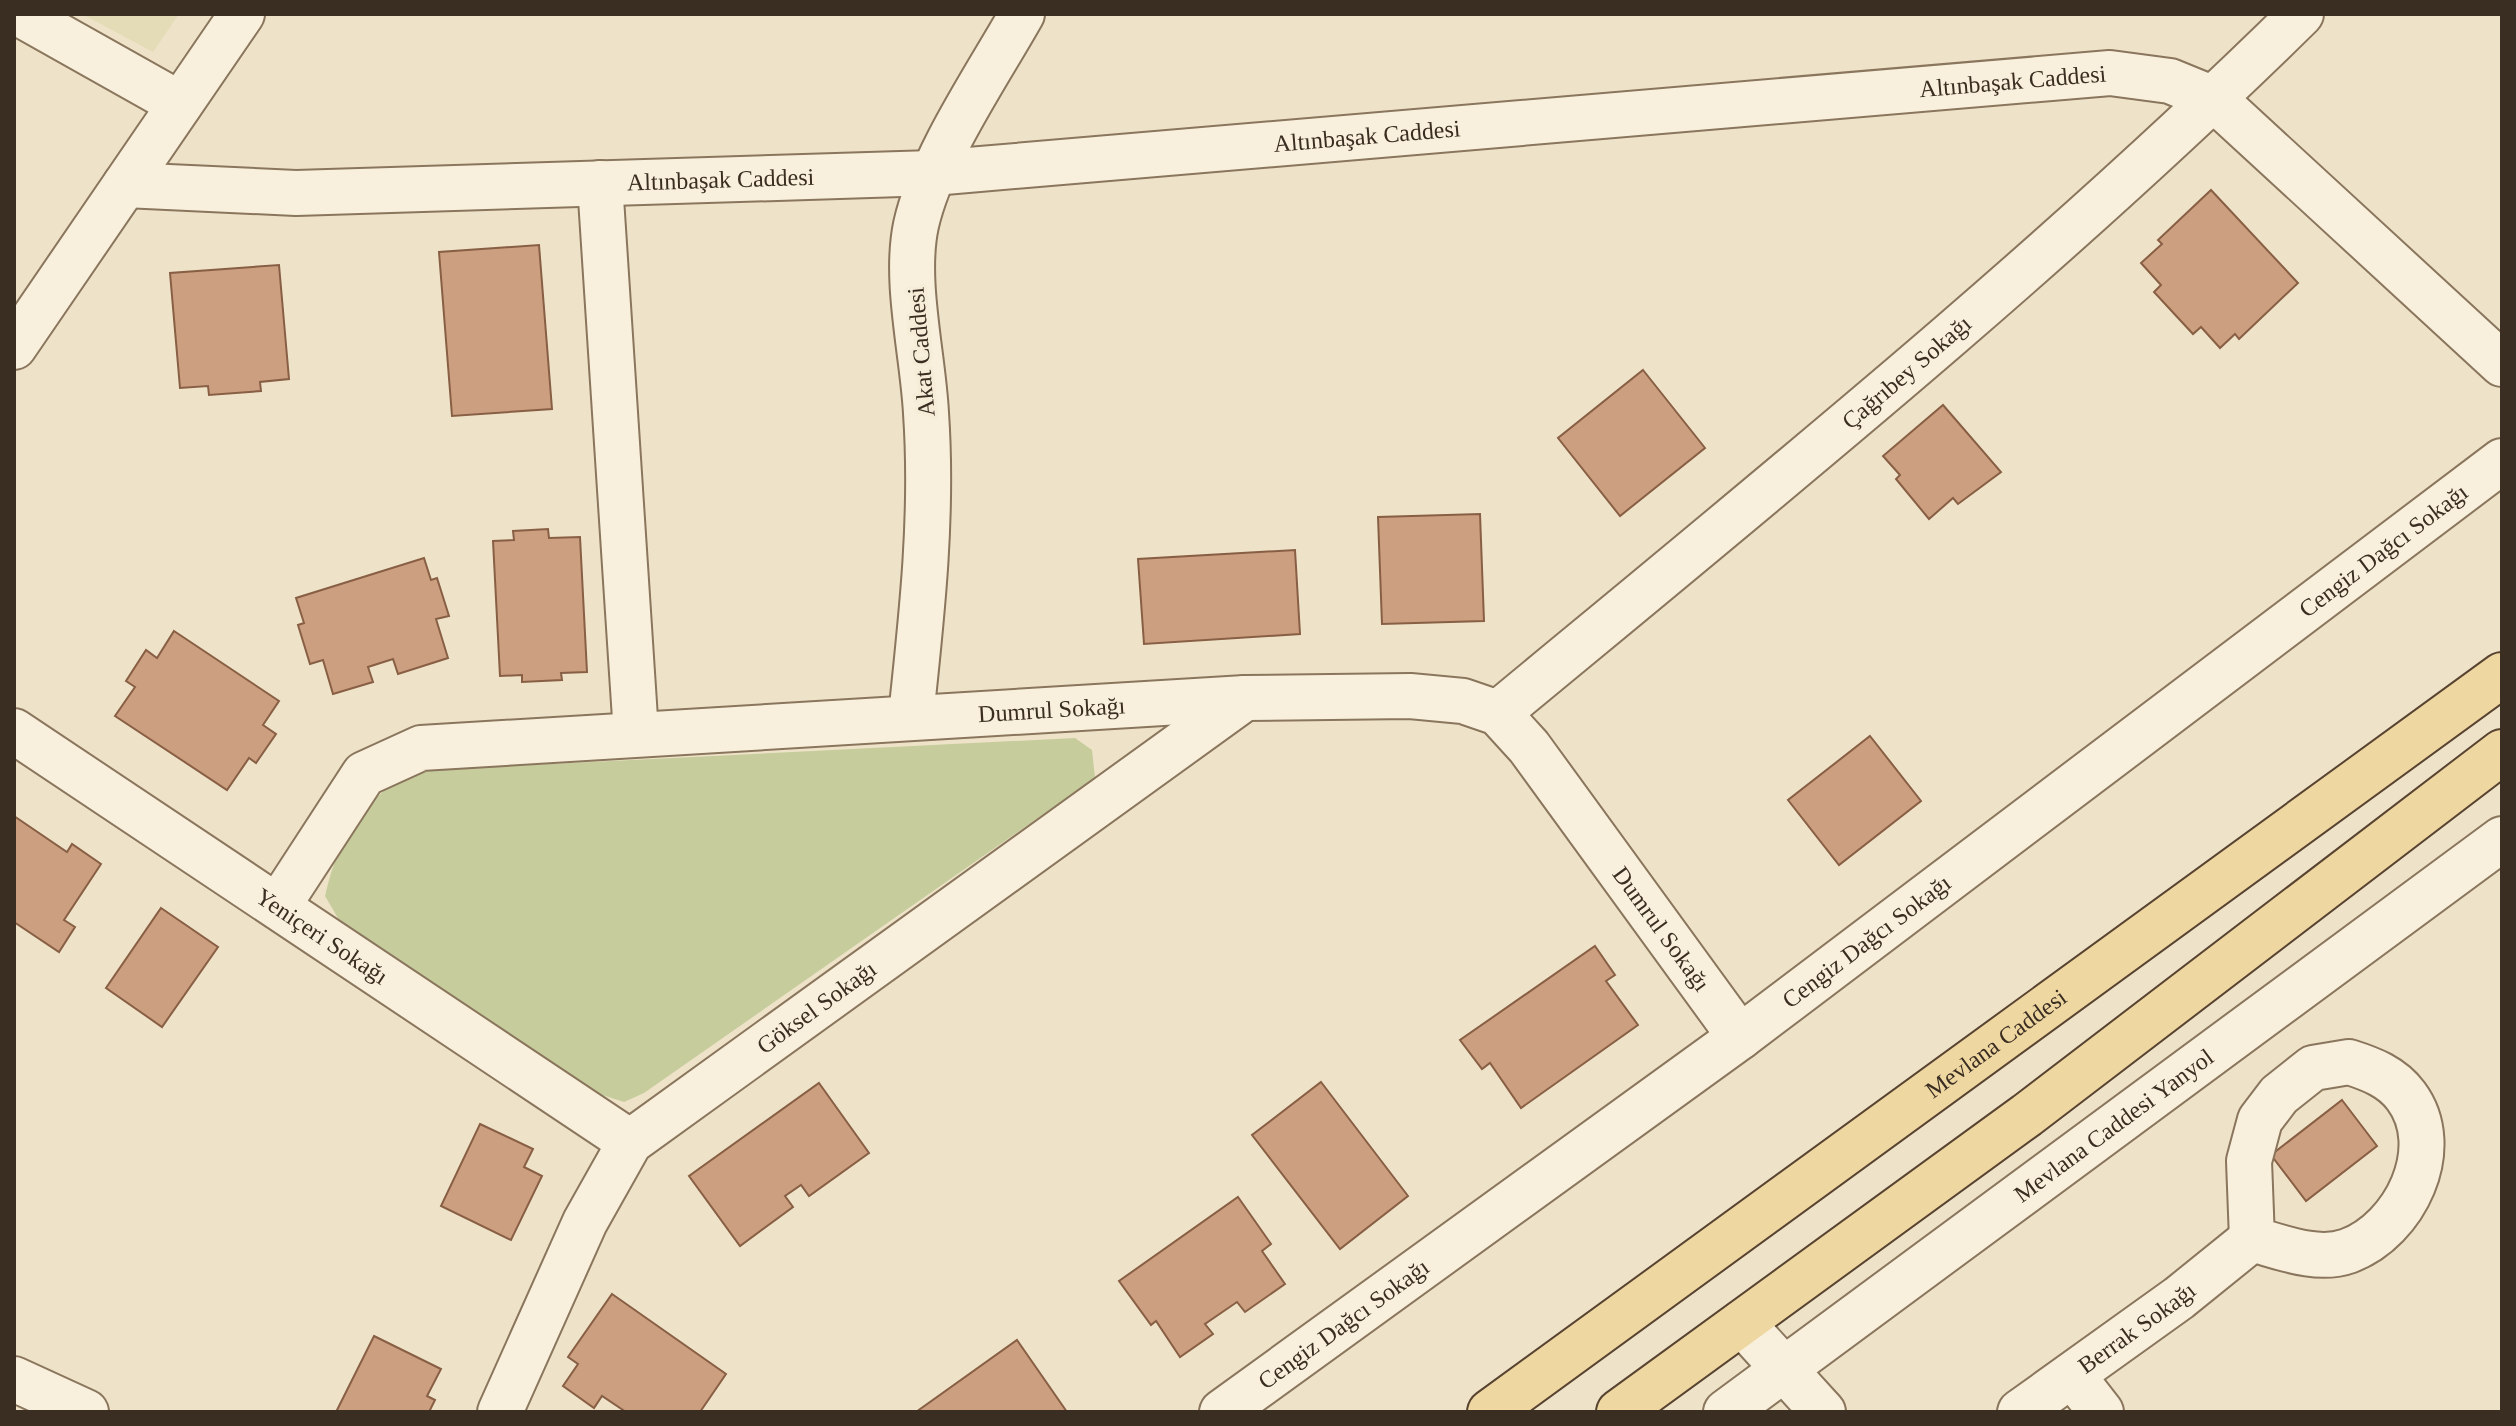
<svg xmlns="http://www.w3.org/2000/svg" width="2516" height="1426" font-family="Georgia,serif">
<rect width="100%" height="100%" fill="#eee3c8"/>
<!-- farmland -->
<polygon fill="#e3dcb6" points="82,14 179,14 153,52"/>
<!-- green -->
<path fill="#c6cc9c" d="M1075,738L1092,750L1095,778L644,1093L624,1102L593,1092L342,925L325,896C338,838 361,805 409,771Z"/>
<!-- building -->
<g fill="#cb9f7f" stroke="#885f44" stroke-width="2">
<polygon points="2211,190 2298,283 2239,339 2235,334 2220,348 2201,327 2193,334 2154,292 2161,285 2141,263 2162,244 2158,240"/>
<polygon points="539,245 552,409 452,416 439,252"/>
<polygon points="279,265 289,379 260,382 261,391 209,395 208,386 180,388 170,273"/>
<polygon points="1643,370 1705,448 1620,516 1558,438"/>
<polygon points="1943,405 2001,472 1958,504 1953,498 1929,519 1896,479 1900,475 1883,456"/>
<polygon points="1480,514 1484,621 1382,624 1378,517"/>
<polygon points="548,529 549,538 580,537 587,672 561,673 562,680 522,682 522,675 500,676 493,541 514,540 513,531"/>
<polygon points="1295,550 1300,634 1144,644 1138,559"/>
<polygon points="424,558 431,580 437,578 449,616 436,619 448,658 398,674 393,659 368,667 373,682 333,694 323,660 310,664 298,625 304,623 296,598"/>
<polygon points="174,631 279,701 263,725 276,734 256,763 249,758 227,790 115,716 135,687 126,681 146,650 157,658"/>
<polygon points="1870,736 1921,801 1839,865 1788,800"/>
<polygon points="14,816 67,852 72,844 101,864 64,920 75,927 59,952 14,922"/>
<polygon points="161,908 218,947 162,1027 106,988"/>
<polygon points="1595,946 1615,975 1606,981 1638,1025 1521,1108 1490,1063 1482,1069 1460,1040"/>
<polygon points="1321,1082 1408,1196 1340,1249 1252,1135"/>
<polygon points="819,1083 869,1153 809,1196 801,1185 785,1196 793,1207 740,1246 689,1176"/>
<polygon points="2342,1100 2377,1146 2306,1201 2271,1155"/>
<polygon points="480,1124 533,1149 524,1167 542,1176 511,1240 441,1206"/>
<polygon points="1238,1197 1271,1244 1262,1251 1285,1284 1245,1312 1237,1302 1205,1324 1213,1334 1180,1357 1156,1321 1151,1325 1119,1281"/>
<polygon points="612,1294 726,1374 700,1412 626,1412 602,1396 594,1408 563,1386 578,1364 568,1357"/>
<polygon points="374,1336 441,1369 427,1396 435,1400 429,1412 336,1412"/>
<polygon points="1017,1340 1067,1412 916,1412"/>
</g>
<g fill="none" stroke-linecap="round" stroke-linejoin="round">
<!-- minor casing -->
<g stroke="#8a755d" stroke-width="48">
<g id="minor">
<polyline points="20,14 180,104"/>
<polyline points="600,183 636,734"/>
<path id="s1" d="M125,185L296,193L933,173L2110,73L2170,81L2214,99L2502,364"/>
<polyline points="14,347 242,14"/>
<path id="s2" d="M1498,713C1771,487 2048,263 2301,14"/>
<path d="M911,716C922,614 933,515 926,413C923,355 904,281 916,225C931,157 987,76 1022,14"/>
<path id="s3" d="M14,731L630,1142"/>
<path id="s4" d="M278,906L364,774L421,748L1245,698L1410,696L1463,701L1498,713L1529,747L1740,1037"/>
<path d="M2349,1062C2371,1069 2392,1077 2406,1096C2445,1148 2405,1230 2348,1251C2317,1262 2281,1247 2252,1239L2249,1161L2260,1120L2279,1095L2313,1068Z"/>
<polyline points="1742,1323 1823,1412"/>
<polyline points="2073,1376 2101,1412"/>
<polyline points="14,1379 86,1412"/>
<path id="s5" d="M500,1412L585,1222L630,1142L1245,698"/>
<path id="s6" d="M1222,1412L1740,1037L2502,461"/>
<path id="s7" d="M1726,1412L2502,839"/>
<path id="s8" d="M2020,1412L2179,1298L2252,1239"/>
</g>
</g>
<!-- major casing -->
<g stroke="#584331" stroke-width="48">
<g id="major">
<path id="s9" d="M1490,1412L2502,675"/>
<polyline points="1619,1412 2027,1115 2502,752"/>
</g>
</g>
<!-- minor -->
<use href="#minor" stroke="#f8f0dc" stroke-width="44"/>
<!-- major -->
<use href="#major" stroke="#efd7a2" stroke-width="44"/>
</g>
<g text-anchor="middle" stroke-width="7" stroke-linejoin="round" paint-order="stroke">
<!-- street labels -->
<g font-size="24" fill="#3a2d21" stroke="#f5edd8">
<text dy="8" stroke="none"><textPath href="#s1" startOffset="1892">Altınbaşak Caddesi</textPath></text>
<text dy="8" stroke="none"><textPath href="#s1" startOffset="1244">Altınbaşak Caddesi</textPath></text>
<text dy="8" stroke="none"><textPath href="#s1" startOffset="596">Altınbaşak Caddesi</textPath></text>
<text transform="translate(921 352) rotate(-95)" y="8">Akat Caddesi</text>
<text dy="8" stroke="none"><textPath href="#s2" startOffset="532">Çağrıbey Sokağı</textPath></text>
<text dy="8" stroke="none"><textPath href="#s6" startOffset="1446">Cengiz Dağcı Sokağı</textPath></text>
<text dy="8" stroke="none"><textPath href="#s4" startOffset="852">Dumrul Sokağı</textPath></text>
<text dy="8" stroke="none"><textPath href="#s4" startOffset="1572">Dumrul Sokağı</textPath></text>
<text dy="8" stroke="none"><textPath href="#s3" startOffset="370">Yeniçeri Sokağı</textPath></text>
<text dy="8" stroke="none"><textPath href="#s6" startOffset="798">Cengiz Dağcı Sokağı</textPath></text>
<text dy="8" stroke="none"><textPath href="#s5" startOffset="530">Göksel Sokağı</textPath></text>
<text dy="8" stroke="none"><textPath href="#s9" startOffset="626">Mevlana Caddesi</textPath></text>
<text dy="8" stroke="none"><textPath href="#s7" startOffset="482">Mevlana Caddesi Yanyol</textPath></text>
<text dy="8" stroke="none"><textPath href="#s6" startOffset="150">Cengiz Dağcı Sokağı</textPath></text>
<text dy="8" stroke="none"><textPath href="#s8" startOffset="144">Berrak Sokağı</textPath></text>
</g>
</g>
<!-- border -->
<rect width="2516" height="1426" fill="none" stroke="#3a2d21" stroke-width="32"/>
</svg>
